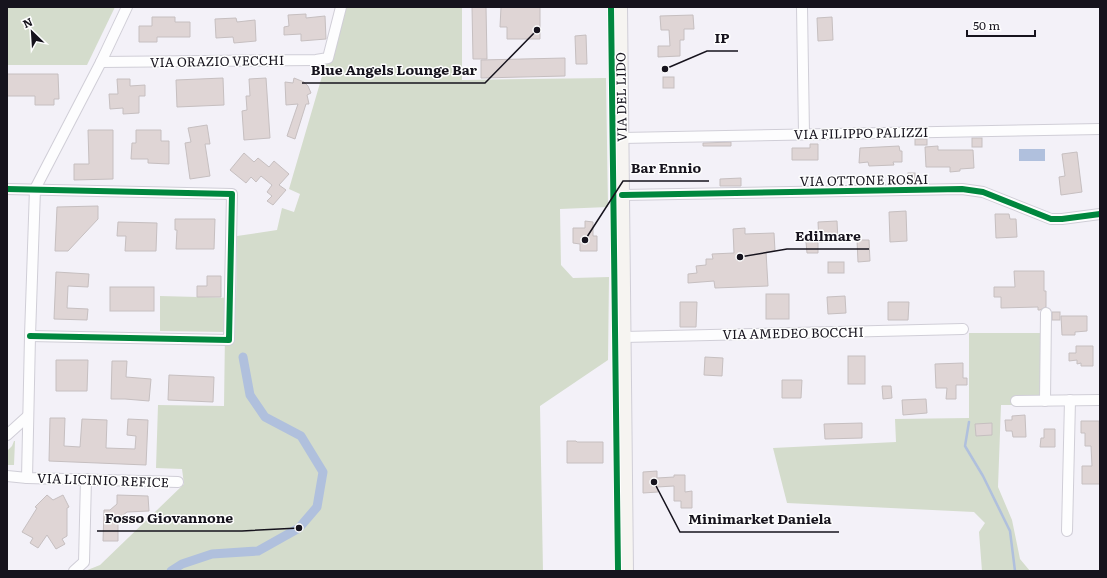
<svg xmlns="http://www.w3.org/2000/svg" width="1107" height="578" font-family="Literata,serif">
<rect width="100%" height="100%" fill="#f3f1f8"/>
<!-- green -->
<g fill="#d4dccc">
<polygon points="7,7 115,7 87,65 7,65"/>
<polygon points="345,7 462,7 462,80 606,78 608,207 560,209 561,265 573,278 609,277 608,360 540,406 543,571 85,571 100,565 184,484 182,469 156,468 158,405 224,406 225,332 160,331 160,296 236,298 237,236 277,230 282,208 294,212 300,194 289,189 325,66 333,56"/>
<polygon points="969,333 1041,333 1041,405 1001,405 998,487 1012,520 1020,559 1030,571 982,571 979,532 985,523 974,512 787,503 773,448 896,442 895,419 969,418"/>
<polygon points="14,441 15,441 14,465 7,465 7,451 12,446"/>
</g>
<!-- water -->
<rect fill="#b0c0dd" x="1019" y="149" width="26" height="12"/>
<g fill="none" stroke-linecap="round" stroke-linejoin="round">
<!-- stream -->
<polyline stroke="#b0c0dd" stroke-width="2.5" points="969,422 965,446 983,476 1010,531 1015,571"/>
<!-- canal -->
<polyline stroke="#b0c0dd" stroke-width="9" points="171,571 182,564 212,554 258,551 299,528 317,507 323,472 301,436 265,417 250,395 243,357"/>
</g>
<!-- building -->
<g fill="#dfd5d5" stroke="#c6bfc0">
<polygon points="472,7 486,7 487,59 473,59"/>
<polygon points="501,7 540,7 540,39 507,39 507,27 500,27"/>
<polygon points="306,14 306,18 325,16 326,39 301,41 301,34 284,35 284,27 289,26 288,15"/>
<polygon points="693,15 694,29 684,29 684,40 680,40 680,56 658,57 658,46 670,46 669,30 661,30 660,16"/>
<polygon points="152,17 175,17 175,22 190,22 190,37 157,37 157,42 139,42 139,26 152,26"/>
<polygon points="832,17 833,40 818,41 817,18"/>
<polygon points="236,18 237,22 255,20 256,41 234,43 233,37 216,38 215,19"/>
<polygon points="586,35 587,64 576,64 575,36"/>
<polygon points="565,58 565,76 481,78 481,60"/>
<polygon points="7,74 58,74 59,99 54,99 54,105 35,105 35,96 7,96"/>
<rect x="663" y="77" width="11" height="11"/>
<polygon points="223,78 224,105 177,107 176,80"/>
<polygon points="266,78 270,138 244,140 242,111 247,110 246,96 250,96 249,79"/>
<polygon points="294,78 304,82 308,86 311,93 307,95 309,104 306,104 295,139 287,136 298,104 286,105 285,82 293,83"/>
<polygon points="117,79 130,79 130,86 145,85 145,96 139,96 139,113 123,114 123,108 110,109 109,94 118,94"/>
<polygon points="207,125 210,144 205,144 210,176 190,179 185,143 191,142 188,128"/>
<polygon points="88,130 113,130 113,179 74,180 74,164 89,164"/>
<polygon points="136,130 161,130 161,141 169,141 169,164 148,163 148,159 131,159 132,143 136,143"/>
<rect x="972" y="138" width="10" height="9"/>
<rect x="915" y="139" width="12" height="6"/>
<polygon points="731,142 731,146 703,146 703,143"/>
<polygon points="810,144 818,144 818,160 792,160 792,148 810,148"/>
<polygon points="899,146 900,151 902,151 902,162 893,162 894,165 869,166 868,162 859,163 860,148"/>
<polygon points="938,146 938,150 973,150 974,168 960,169 960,171 950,172 950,167 926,167 925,147"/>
<polygon points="1077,152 1082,192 1061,195 1059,177 1065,176 1062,154"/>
<polygon points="244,153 254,162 258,158 269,167 274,161 289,174 279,185 286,190 273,205 267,201 272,196 267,192 272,185 261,176 256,182 251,177 246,183 230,170"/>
<rect x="908" y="173" width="7" height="9"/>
<polygon points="741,178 741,186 720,186 720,179"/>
<polygon points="98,206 98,219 68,251 55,251 57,207"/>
<polygon points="906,211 907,241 890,242 889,212"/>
<polygon points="995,214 1009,214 1010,219 1016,219 1017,237 996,238"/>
<polygon points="175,219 215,219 214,249 176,249 177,230 175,230"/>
<polygon points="585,221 593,222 593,236 597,236 597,251 580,251 580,244 573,243 573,228 585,228"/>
<polygon points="837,221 838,241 819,242 818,222"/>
<polygon points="118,222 157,223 156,251 125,251 126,236 117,236"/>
<polygon points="745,228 745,234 774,233 775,251 766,252 768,286 715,288 714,281 688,283 688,274 697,273 696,266 706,265 706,259 713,259 712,254 734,253 733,229"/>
<polygon points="857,240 869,240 870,261 858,262"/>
<polygon points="806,242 818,242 818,253 807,253"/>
<rect x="828" y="262" width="16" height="11"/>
<polygon points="1014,271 1044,271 1044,291 1046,291 1046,307 1040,310 1038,310 1038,307 1001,308 1001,297 994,297 994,287 1015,287"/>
<polygon points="56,272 89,274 88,287 68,286 67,308 88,309 87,320 54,319"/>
<polygon points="207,276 221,276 221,297 197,297 197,286 207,286"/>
<rect x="110" y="287" width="44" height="24"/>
<rect x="766" y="294" width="23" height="25"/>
<polygon points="845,296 846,313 828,314 827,297"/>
<polygon points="680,302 697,302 696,327 680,327"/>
<polygon points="888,302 909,302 908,320 888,320"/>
<rect x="1052" y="312" width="8" height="8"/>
<polygon points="1061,316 1087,316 1087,331 1075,332 1075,335 1062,335"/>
<polygon points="1076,346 1093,346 1093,366 1081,366 1081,363 1077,364 1077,360 1069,361 1069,353 1076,353"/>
<rect x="848" y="356" width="17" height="28"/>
<polygon points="705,357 723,358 722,376 704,375"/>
<polygon points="56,360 88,360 87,391 56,391"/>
<polygon points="112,361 127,361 126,377 151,379 149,401 125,399 111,399"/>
<polygon points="963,363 963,378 967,378 967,385 956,385 956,399 946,399 947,388 936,388 935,364"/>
<polygon points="169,375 214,377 213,402 168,400"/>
<polygon points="782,380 802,380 801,398 782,398"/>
<polygon points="882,386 891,386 892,398 883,399"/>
<polygon points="926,399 927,413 903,415 902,400"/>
<polygon points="1025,415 1026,437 1013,437 1012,431 1006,431 1005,420 1012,420 1012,416"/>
<polygon points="50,418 65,418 64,446 80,447 82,419 107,420 106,448 135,449 136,436 127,435 128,419 148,420 146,465 49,461"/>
<polygon points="1081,421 1099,421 1100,484 1082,484 1082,466 1092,466 1091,446 1085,446 1085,433 1081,433"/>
<polygon points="862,423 862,438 825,439 824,424"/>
<polygon points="992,423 992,435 976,436 975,424"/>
<polygon points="1044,429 1055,429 1055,447 1040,447 1041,438 1044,438"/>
<polygon points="567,441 576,441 577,442 603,442 603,463 567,463"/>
<polygon points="657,471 657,478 674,477 674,475 685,475 685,492 692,491 692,508 681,508 681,501 674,501 674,486 657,487 658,492 643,493 643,472"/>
<polygon points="47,495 53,500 63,495 69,507 67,508 67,536 62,539 65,544 56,549 47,535 38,548 30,543 33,538 22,532 37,508 35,507"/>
<polygon points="117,495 148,496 149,511 127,512 118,519 118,541 103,541 104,510 110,510 117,504"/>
</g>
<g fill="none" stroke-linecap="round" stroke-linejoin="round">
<!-- street casing -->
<g stroke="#d0ced7" stroke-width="12">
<g id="street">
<polyline points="802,7 804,134"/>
<polyline points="101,62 316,60 328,58 341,7"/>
<polyline points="622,138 1100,129"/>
<polyline points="7,189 232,194 229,340 30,336"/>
<polyline points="622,195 962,189 983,192 1051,219 1062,219 1100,214"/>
<polyline points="624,337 963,329"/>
<polyline points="1016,401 1100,400"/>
<polyline points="1045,401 1046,313"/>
<polyline points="7,435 28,416"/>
<polyline points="7,476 27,478 178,482"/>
<polyline points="27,478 30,336 35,189 101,62 127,7"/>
<polyline points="1067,531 1070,400"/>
<polyline points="74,571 84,562 86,479"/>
</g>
</g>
<!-- secondary casing -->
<g stroke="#d0ced7" stroke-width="16">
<polyline id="secondary" points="620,7 626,571"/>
</g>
<!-- street -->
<use href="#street" stroke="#fdfdfe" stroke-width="10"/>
<!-- secondary -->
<use href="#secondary" stroke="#f6f4f1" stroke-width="14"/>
<!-- cycleway casing -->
<g stroke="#fefefe" stroke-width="8">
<g id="cycleway">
<polyline points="611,7 618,571"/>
<polyline points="7,189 232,194 229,340 30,336"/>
<polyline points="622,195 962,189 983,192 1051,219 1062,219 1100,214"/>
</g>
</g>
<!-- cycleway -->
<use href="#cycleway" stroke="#00873e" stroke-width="6"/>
</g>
<g text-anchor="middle" stroke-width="3" stroke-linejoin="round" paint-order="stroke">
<!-- street labels -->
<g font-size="13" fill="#16131d" stroke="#fefefe">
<text transform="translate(217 61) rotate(-1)" y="5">VIA ORAZIO VECCHI</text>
<text transform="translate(621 97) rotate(-91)" y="5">VIA DEL LIDO</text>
<text transform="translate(861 133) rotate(-1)" y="5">VIA FILIPPO PALIZZI</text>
<text transform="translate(864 180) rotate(-1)" y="5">VIA OTTONE ROSAI</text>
<text transform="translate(793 333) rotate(-1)" y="5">VIA AMEDEO BOCCHI</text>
<text transform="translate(103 480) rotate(2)" y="5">VIA LICINIO REFICE</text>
</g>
</g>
<!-- callouts -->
<path fill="none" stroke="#16131d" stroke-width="1.5" d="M665 69L707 51H738M537 30L485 83H302M585 240L623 181H709M740 257L787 249H869M299 528L242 531H97M654 482L680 532H839"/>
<g fill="#16131d" stroke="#fefefe" stroke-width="1.5">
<circle cx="665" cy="69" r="4"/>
<circle cx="537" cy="30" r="4"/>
<circle cx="585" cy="240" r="4"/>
<circle cx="740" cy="257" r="4"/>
<circle cx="299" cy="528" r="4"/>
<circle cx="654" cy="482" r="4"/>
</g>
<g font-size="14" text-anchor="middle" font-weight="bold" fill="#16131d" stroke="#fefefe" stroke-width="3" stroke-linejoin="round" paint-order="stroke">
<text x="722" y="43">IP</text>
<text x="394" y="75">Blue Angels Lounge Bar</text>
<text x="666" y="173">Bar Ennio</text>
<text x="828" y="241">Edilmare</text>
<text x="169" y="523">Fosso Giovannone</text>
<text x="760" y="524">Minimarket Daniela</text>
</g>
<!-- border -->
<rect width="1107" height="578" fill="none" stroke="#16131d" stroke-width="16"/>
<!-- north arrow -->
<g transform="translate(32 32) rotate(335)" stroke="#fefefe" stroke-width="3" paint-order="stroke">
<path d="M0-3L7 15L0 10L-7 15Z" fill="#16131d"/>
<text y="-6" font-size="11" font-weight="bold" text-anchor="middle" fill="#16131d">N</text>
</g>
<!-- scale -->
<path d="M967 30v6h68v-6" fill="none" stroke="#16131d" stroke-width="2"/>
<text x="973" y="30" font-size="12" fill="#16131d" stroke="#fefefe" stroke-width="3" paint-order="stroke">50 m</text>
</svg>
